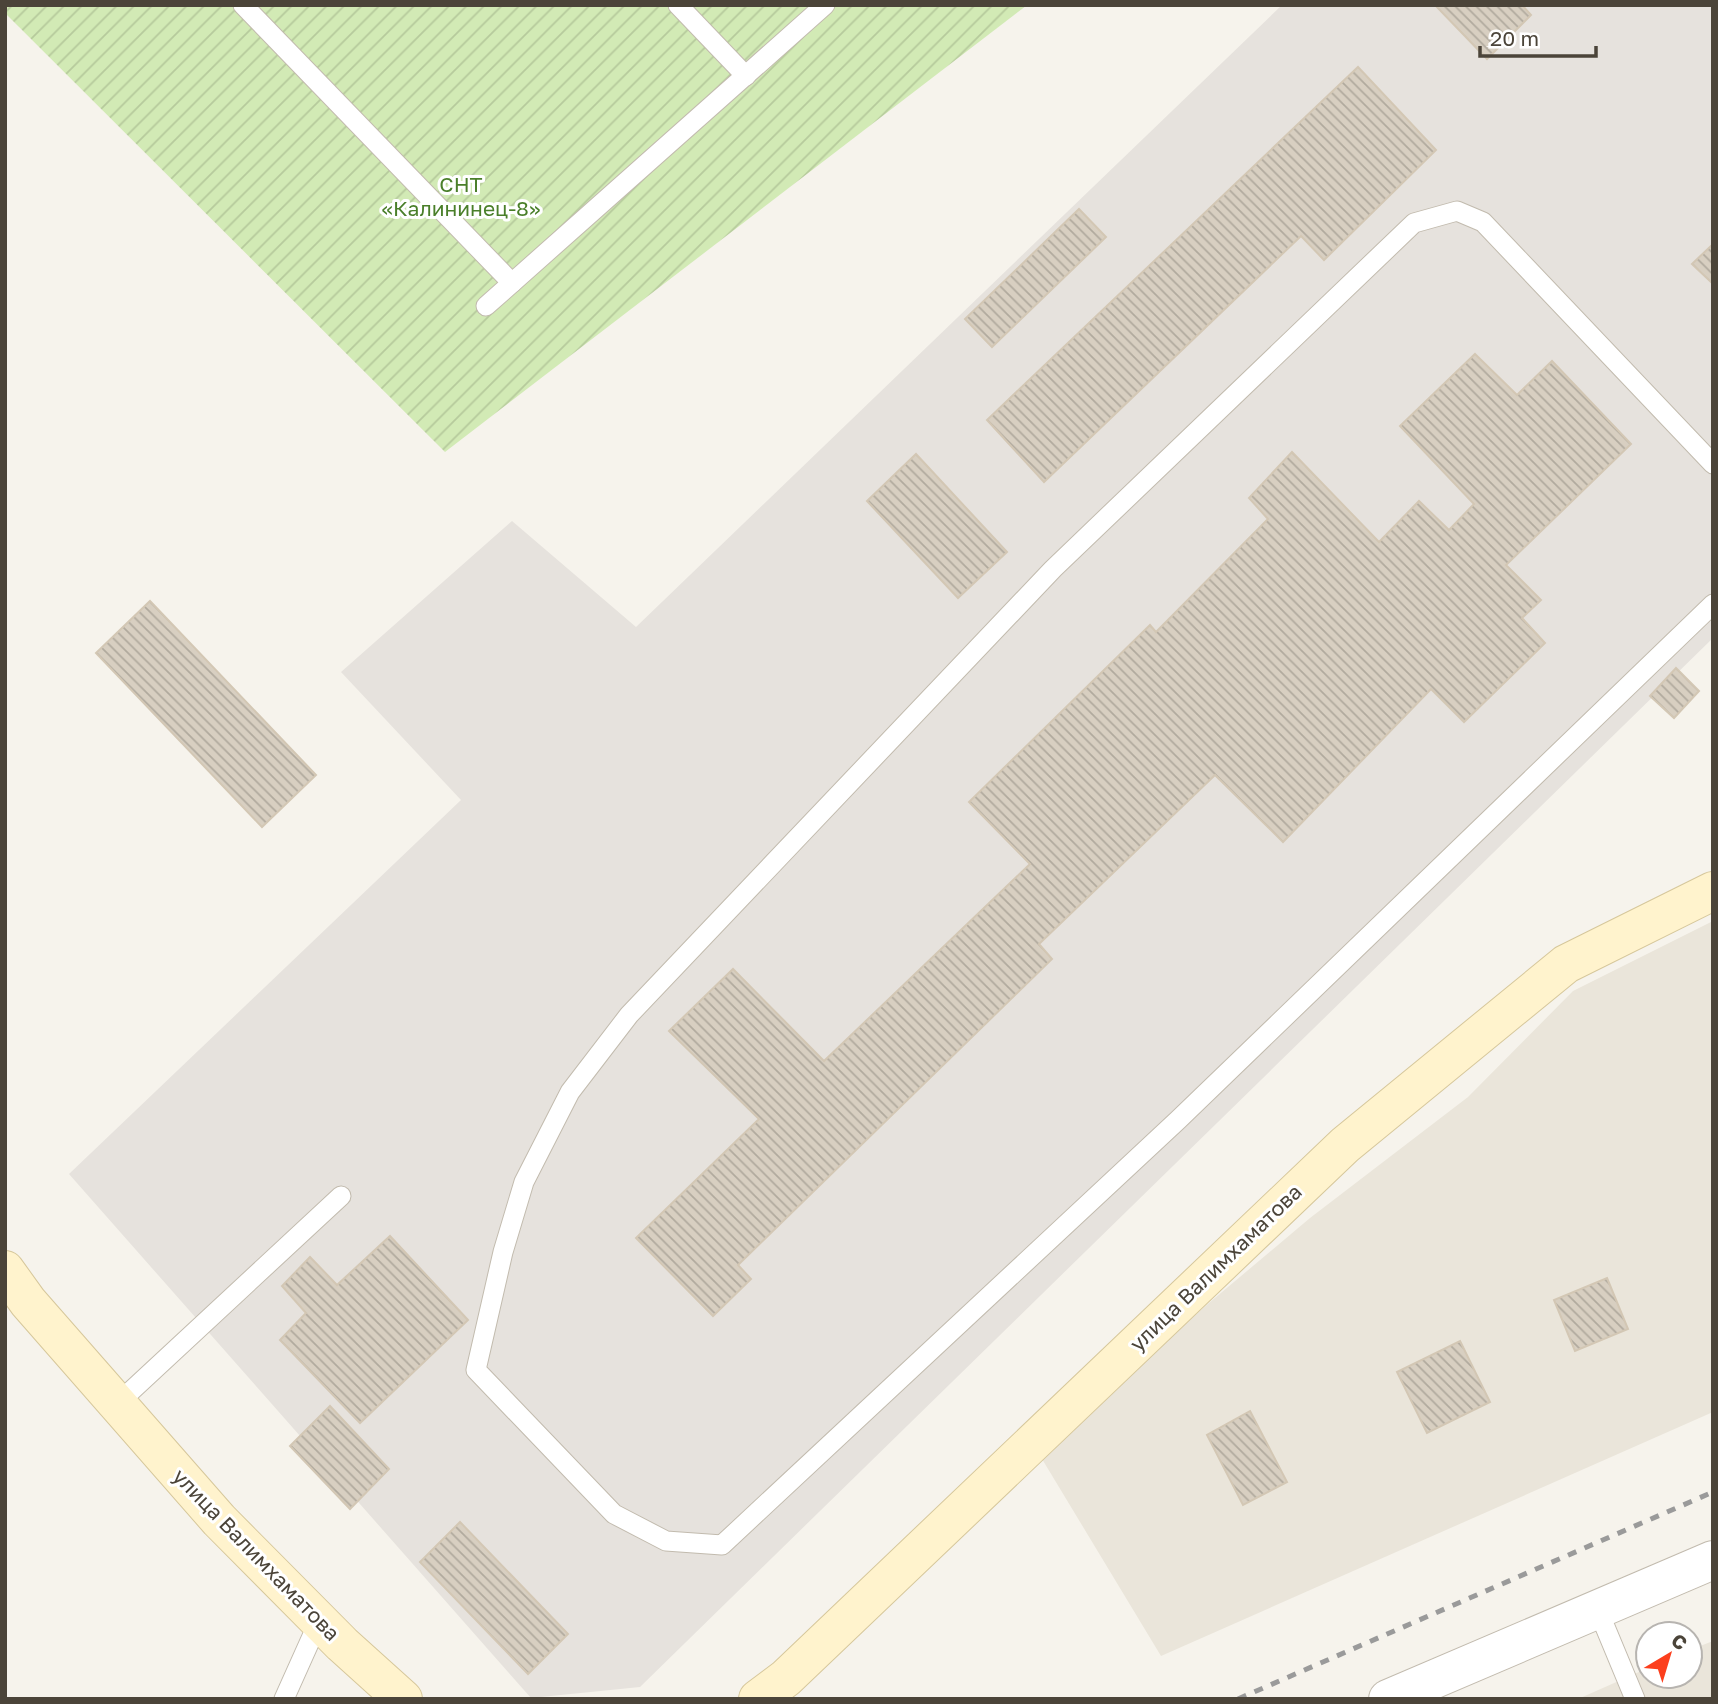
<svg xmlns="http://www.w3.org/2000/svg" width="1718" height="1704" font-family="'Golos Text',sans-serif">
<defs>
<pattern id="garden-furrows" width="10" height="10" patternUnits="userSpaceOnUse" patternTransform="scale(1.75)"><rect width="10" height="10" fill="#d2eab5"/><path d="M-1 1l2-2M0 10L10 0M9 11l2-2" fill="none" stroke="#b6ca9c"/></pattern>
<pattern id="building-back-hatch" width="6" height="6" patternUnits="userSpaceOnUse" patternTransform="scale(1.75)"><rect width="6" height="6" fill="#d8cfc1"/><path d="M-1 5l2 2M0 0l6 6M5-1l2 2" fill="none" stroke="#b1aa9e"/></pattern>
</defs>
<rect width="100%" height="100%" fill="#f6f3ec"/>
<!-- residential -->
<g fill="#eae5da">
<polygon points="1713,921 1713,1412 1161,1656 1039,1454 1209,1303 1310,1218 1468,1097 1573,991"/>
<polygon points="1713,1641 1713,1699 1578,1699 1648,1668 1648,1676 1690,1676 1690,1650"/>
</g>
<!-- industrial -->
<polygon fill="#e6e2dd" points="1282,5 1713,5 1713,638 640,1687 531,1698 69,1174 461,800 341,672 512,521 636,627"/>
<!-- garden -->
<polygon fill="url(#garden-furrows)" points="5,5 1027,5 445,452 5,13"/>
<!-- building -->
<g fill="url(#building-back-hatch)" stroke="#d3c7b4" stroke-width="2">
<polygon points="1435,5 1522,5 1531,15 1487,59"/>
<polygon points="1358,67 1436,150 1324,260 1301,236 1044,482 987,420"/>
<polygon points="1079,209 1106,237 992,347 965,319"/>
<polygon points="1713,244 1713,284 1692,264"/>
<polygon points="1475,354 1517,395 1552,361 1631,444 1506,565 1541,600 1522,618 1545,643 1464,722 1431,689 1283,842 1215,775 1039,944 1052,959 738,1265 751,1279 713,1316 636,1238 759,1119 669,1031 733,969 824,1061 1030,864 969,802 1150,625 1156,632 1268,519 1249,498 1292,452 1379,542 1419,501 1449,530 1474,504 1400,426"/>
<polygon points="916,454 1007,552 958,598 867,501"/>
<polygon points="150,601 316,775 262,827 96,653"/>
<polygon points="1676,668 1699,691 1674,718 1650,696"/>
<polygon points="390,1236 468,1320 360,1423 280,1340 306,1313 282,1286 310,1257 337,1285"/>
<polygon points="1607,1278 1628,1329 1575,1351 1554,1300"/>
<polygon points="1460,1341 1490,1402 1427,1433 1397,1372"/>
<polygon points="330,1406 389,1469 350,1509 290,1446"/>
<polygon points="1250,1411 1287,1482 1243,1505 1207,1435"/>
<polygon points="460,1522 568,1634 528,1674 420,1562"/>
</g>
<g fill="none" stroke-linecap="round" stroke-linejoin="round">
<!-- lane casing -->
<g stroke="#c2bbae" stroke-width="21">
<g id="lane">
<polyline points="243,5 512,283"/>
<polyline points="678,5 746,76"/>
<polyline points="486,306 825,5"/>
<polyline points="1713,464 1483,222 1457,211 1414,223 1053,569 629,1015 570,1092 524,1182 503,1252 476,1370 614,1514 666,1541 722,1545 1178,1120 1713,604"/>
<polyline points="117,1404 341,1196"/>
<polyline points="1598,1610 1635,1699"/>
<polyline points="284,1699 319,1621"/>
</g>
</g>
<!-- street casing -->
<g stroke="#c2bbae" stroke-width="40">
<polyline id="street" points="1388,1699 1713,1560"/>
</g>
<!-- secondary casing -->
<g stroke="#d6c79b" stroke-width="40">
<g id="secondary">
<polyline points="5,1270 28,1302 219,1520 342,1644 403,1699"/>
<polyline points="758,1699 786,1678 1345,1145 1566,964 1713,891"/>
</g>
</g>
<!-- lane -->
<use href="#lane" stroke="#fff" stroke-width="19"/>
<!-- street -->
<use href="#street" stroke="#fff" stroke-width="38"/>
<!-- secondary -->
<use href="#secondary" stroke="#fff3cd" stroke-width="38"/>
<!-- rail -->
<polyline stroke="#9a9a9a" stroke-width="5" stroke-dasharray="9 9" stroke-linecap="butt" points="1238,1699 1713,1492"/>
</g>
<g text-anchor="middle" stroke-width="6" stroke-linejoin="round" paint-order="stroke">
<!-- park labels -->
<g font-size="21" fill="#4a7f2a" stroke="#fff">
<text x="461" y="192">СНТ<tspan x="461" dy="24">«Калининец-8»</tspan></text>
</g>
<!-- street labels -->
<g font-size="21" fill="#4b4439" stroke="#fff">
<text transform="translate(1216 1268) rotate(-44)" y="7">улица Валимхаматова</text>
<text transform="translate(256 1555) rotate(46)" y="7">улица Валимхаматова</text>
</g>
</g>
<!-- border -->
<rect width="1718" height="1704" fill="none" stroke="#4b4439" stroke-width="14"/>
<!-- north arrow -->
<g transform="translate(1669 1655) rotate(38)"><circle r="33" fill="#ffffff" stroke="#b7b4b0" stroke-width="2"/>
<path d="M0-5L12 26L0 18L-12 26Z" fill="#fc3f1d"/>
<text y="-10" font-size="19" font-weight="bold" text-anchor="middle" fill="#4b4439">С</text>
</g>
<!-- scale -->
<path d="M1480 46v10h116v-10" fill="none" stroke="#4b4439" stroke-width="3.5"/>
<text x="1490" y="46" font-size="21" fill="#4b4439" stroke="#ffffff" stroke-width="5" paint-order="stroke">20 m</text>
</svg>
